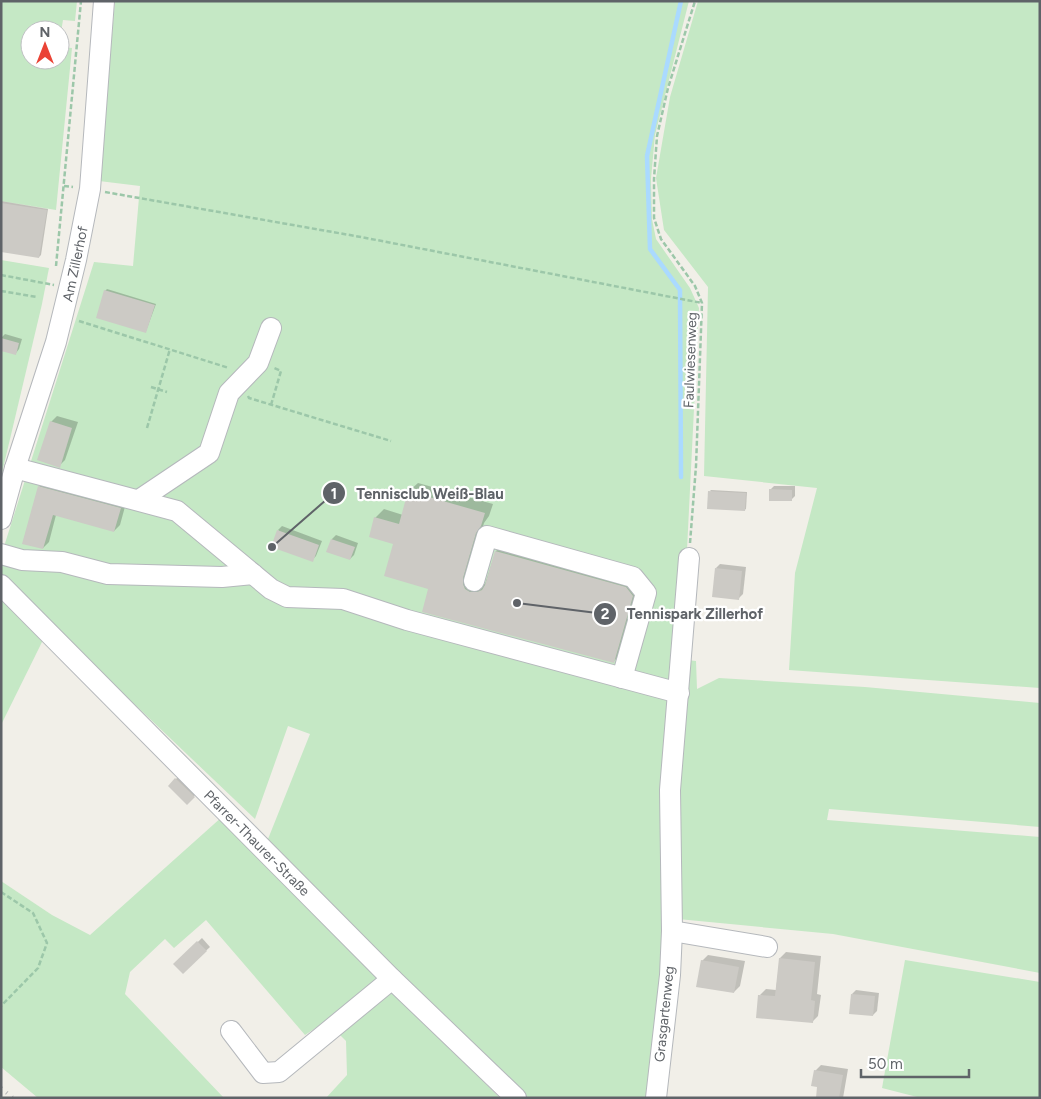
<svg xmlns="http://www.w3.org/2000/svg" width="1041" height="1099" font-family="Figtree,sans-serif">
<rect width="100%" height="100%" fill="#f1efe8"/>
<!-- green -->
<g fill="#c5e8c5">
<polygon points="1,1 77,1 75,21 63,20 60,38 60,30 30,30 30,60 60,60 60,47 72,48 56,210 1,201"/>
<polygon points="115,1 689,1 655,135 651,179 652,219 656,239 690,288 699,308 686,570 678,659 696,661 697,689 719,678 865,687 1040,703 1040,827 829,809 827,820 1040,837 1040,973 833,934 678,919 665,928 659,1010 646,1098 522,1098 268,839 310,734 288,726 255,819 1,577 1,556 94,262 133,266 140,186 99,181"/>
<polygon points="698,1 1040,1 1040,688 789,670 795,573 817,488 704,476 708,287 664,230 656,178 670,97"/>
<polygon points="1,260 49,268 42,304 1,477"/>
<polygon points="3,600 43,640 1,725 1,603"/>
<polygon points="223,816 371,971 500,1098 326,1098 347,1075 346,1041 326,1021 305,1035 206,920 174,948 165,939 130,972 125,994 224,1098 38,1098 1,1067 1,881 52,915 90,935"/>
<polygon points="905,960 1040,982 1040,1098 921,1098 882,1088"/>
</g>
<!-- shadow -->
<g fill="#0003">
<polygon points="1,201 48,209 41,255 39,257 1,250"/>
<polygon points="107,289 156,304 146,331 105,291"/>
<polygon points="5,334 22,339 19,349 16,353 1,338"/>
<polygon points="57,416 78,422 65,460 59,466 51,422"/>
<polygon points="45,481 126,503 120,525 114,531 56,515 49,542 43,548 39,487"/>
<polygon points="418,483 493,504 489,516 484,523 471,568 480,585 485,584 496,551 505,543 641,587 622,653 613,662 430,588 375,518 384,509 403,515 409,491"/>
<polygon points="774,486 795,486 795,496 791,500 770,490"/>
<polygon points="711,490 747,492 746,509 744,510 710,491"/>
<polygon points="282,526 322,541 316,556 312,560 278,530"/>
<polygon points="336,535 358,543 354,555 350,559 328,551 332,539"/>
<polygon points="720,564 746,567 743,594 739,598 716,568"/>
<polygon points="180,775 198,792 187,803 169,786"/>
<polygon points="202,938 210,947 183,972 175,964"/>
<polygon points="786,952 821,956 817,994 821,995 818,1016 812,1022 760,995 766,989 776,990 780,958"/>
<polygon points="708,955 745,961 740,986 734,992 702,961"/>
<polygon points="856,990 879,993 877,1011 873,1015 852,994"/>
<polygon points="821,1065 848,1069 843,1098 817,1098 819,1086 815,1071"/>
</g>
<g fill="none" stroke-linecap="round" stroke-linejoin="round">
<!-- stream -->
<polyline stroke="#aadaff" stroke-width="4.5" points="681,1 647,156 650,249 680,290 681,477"/>
</g>
<!-- building -->
<g fill="#cccac5">
<polygon points="1,203 47,210 39,258 1,252"/>
<polygon points="104,290 155,305 146,333 96,318"/>
<polygon points="1,338 19,343 16,355 1,351"/>
<polygon points="50,421 72,428 60,468 37,460"/>
<polygon points="38,486 121,508 114,532 53,515 43,549 22,544"/>
<polygon points="769,489 792,490 792,501 769,501"/>
<polygon points="408,491 485,513 481,526 476,533 463,578 463,584 465,589 470,592 477,592 482,590 485,585 495,551 626,587 633,596 614,663 422,612 428,589 384,576 393,544 369,537 374,517 399,524"/>
<polygon points="708,491 746,493 745,511 707,509"/>
<polygon points="277,530 319,545 313,562 271,547"/>
<polygon points="331,539 355,547 350,560 326,552"/>
<polygon points="715,568 742,571 739,600 712,597"/>
<polygon points="175,778 195,797 187,805 168,786"/>
<polygon points="197,941 207,951 183,974 173,964"/>
<polygon points="779,958 815,962 811,1000 815,1001 813,1023 756,1018 758,995 775,996"/>
<polygon points="701,960 739,967 734,993 696,987"/>
<polygon points="851,994 875,996 873,1016 849,1014"/>
<polygon points="814,1070 843,1075 839,1098 816,1098 817,1087 811,1086"/>
</g>
<g fill="none" stroke-linecap="round" stroke-linejoin="round">
<!-- minor casing -->
<g stroke="#b5b8bc" stroke-width="22">
<g id="minor">
<polyline points="15,468 177,511 271,589 287,597 343,599 407,620 679,693"/>
<polyline points="139,500 209,453 229,393 258,363 271,328"/>
<polyline points="1,519 15,468 56,342 76,260 90,189 104,1"/>
<polyline points="1,554 22,560 62,562 108,574 222,577 253,574"/>
<polyline points="474,581 487,536 633,577 646,593 622,678"/>
<polyline points="1,585 392,979 516,1098"/>
<polyline points="672,931 767,947"/>
<polyline points="231,1031 263,1073 279,1072 392,979"/>
<polyline points="656,1098 670,975 672,931 670,790 689,558"/>
</g>
</g>
<!-- path -->
<g stroke="#9cc7a9" stroke-width="2.5" stroke-dasharray="5 2.5" stroke-linecap="butt">
<polyline points="64,186 73,187"/>
<polyline points="105,192 361,237 702,303"/>
<polyline points="56,266 81,1"/>
<polyline points="1,275 54,285"/>
<polyline points="1,291 37,297"/>
<polyline points="79,321 229,368"/>
<polyline points="151,387 167,392"/>
<polyline points="248,396 249,398 391,441"/>
<polyline points="271,405 281,371 274,368"/>
<polyline points="147,428 170,349"/>
<polyline points="690,543 696,466 702,303 695,286 661,239 654,218 654,179 657,136 668,88 695,1"/>
<polyline points="1,892 33,913 47,943 38,968 1,1006"/>
</g>
<!-- minor -->
<use href="#minor" stroke="#fff" stroke-width="20"/>
<!-- rail -->
<polyline stroke="#b6b7b8" stroke-width="4" stroke-dasharray="1 6" stroke-linecap="butt" points="1,1088 13,1098"/>
</g>
<g text-anchor="middle" stroke-width="4.5" stroke-linejoin="round" paint-order="stroke">
<!-- street labels -->
<g font-size="14" fill="#5f6368" stroke="#fff">
<text transform="translate(75 264) rotate(-78)" y="5">Am Zillerhof</text>
<text transform="translate(690 360) rotate(-88)" y="5">Faulwiesenweg</text>
<text transform="translate(257 843) rotate(45)" y="5">Pfarrer-Thaurer-Straße</text>
<text transform="translate(664 1014) rotate(-84)" y="5">Grasgartenweg</text>
</g>
</g>
<!-- callouts -->
<path fill="none" stroke="#5f6368" stroke-width="2" d="M272 547L334 493M517 603L605 614"/>
<g fill="#5f6368" stroke="#fff" stroke-width="2">
<circle cx="272" cy="547" r="5"/>
<circle cx="517" cy="603" r="5"/>
<circle cx="334" cy="493" r="12"/>
<circle cx="605" cy="614" r="12"/>
</g>
<g font-size="15" text-anchor="middle" font-weight="bold" fill="#fff">
<text x="334" y="499">1</text>
<text x="605" y="619">2</text>
</g>
<g font-size="15" text-anchor="middle" font-weight="bold" fill="#5f6368" stroke="#fff" stroke-width="4.5" stroke-linejoin="round" paint-order="stroke">
<text x="430" y="499">Tennisclub Weiß-Blau</text>
<text x="695" y="619">Tennispark Zillerhof</text>
</g>
<!-- border -->
<rect width="1041" height="1099" fill="none" stroke="#5f6368" stroke-width="5"/>
<!-- north arrow -->
<g transform="translate(45 45)"><circle r="24" fill="#ffffff" stroke="#bfc1c3"/>
<path d="M0-4L9 19L0 12L-9 19Z" fill="#ea4335"/>
<text y="-8" font-size="14" font-weight="bold" text-anchor="middle" fill="#5f6368">N</text>
</g>
<!-- scale -->
<path d="M861 1069v8h108v-8" fill="none" stroke="#5f6368" stroke-width="2.5"/>
<text x="868" y="1069" font-size="15" fill="#5f6368" stroke="#ffffff" stroke-width="4" paint-order="stroke">50 m</text>
</svg>
